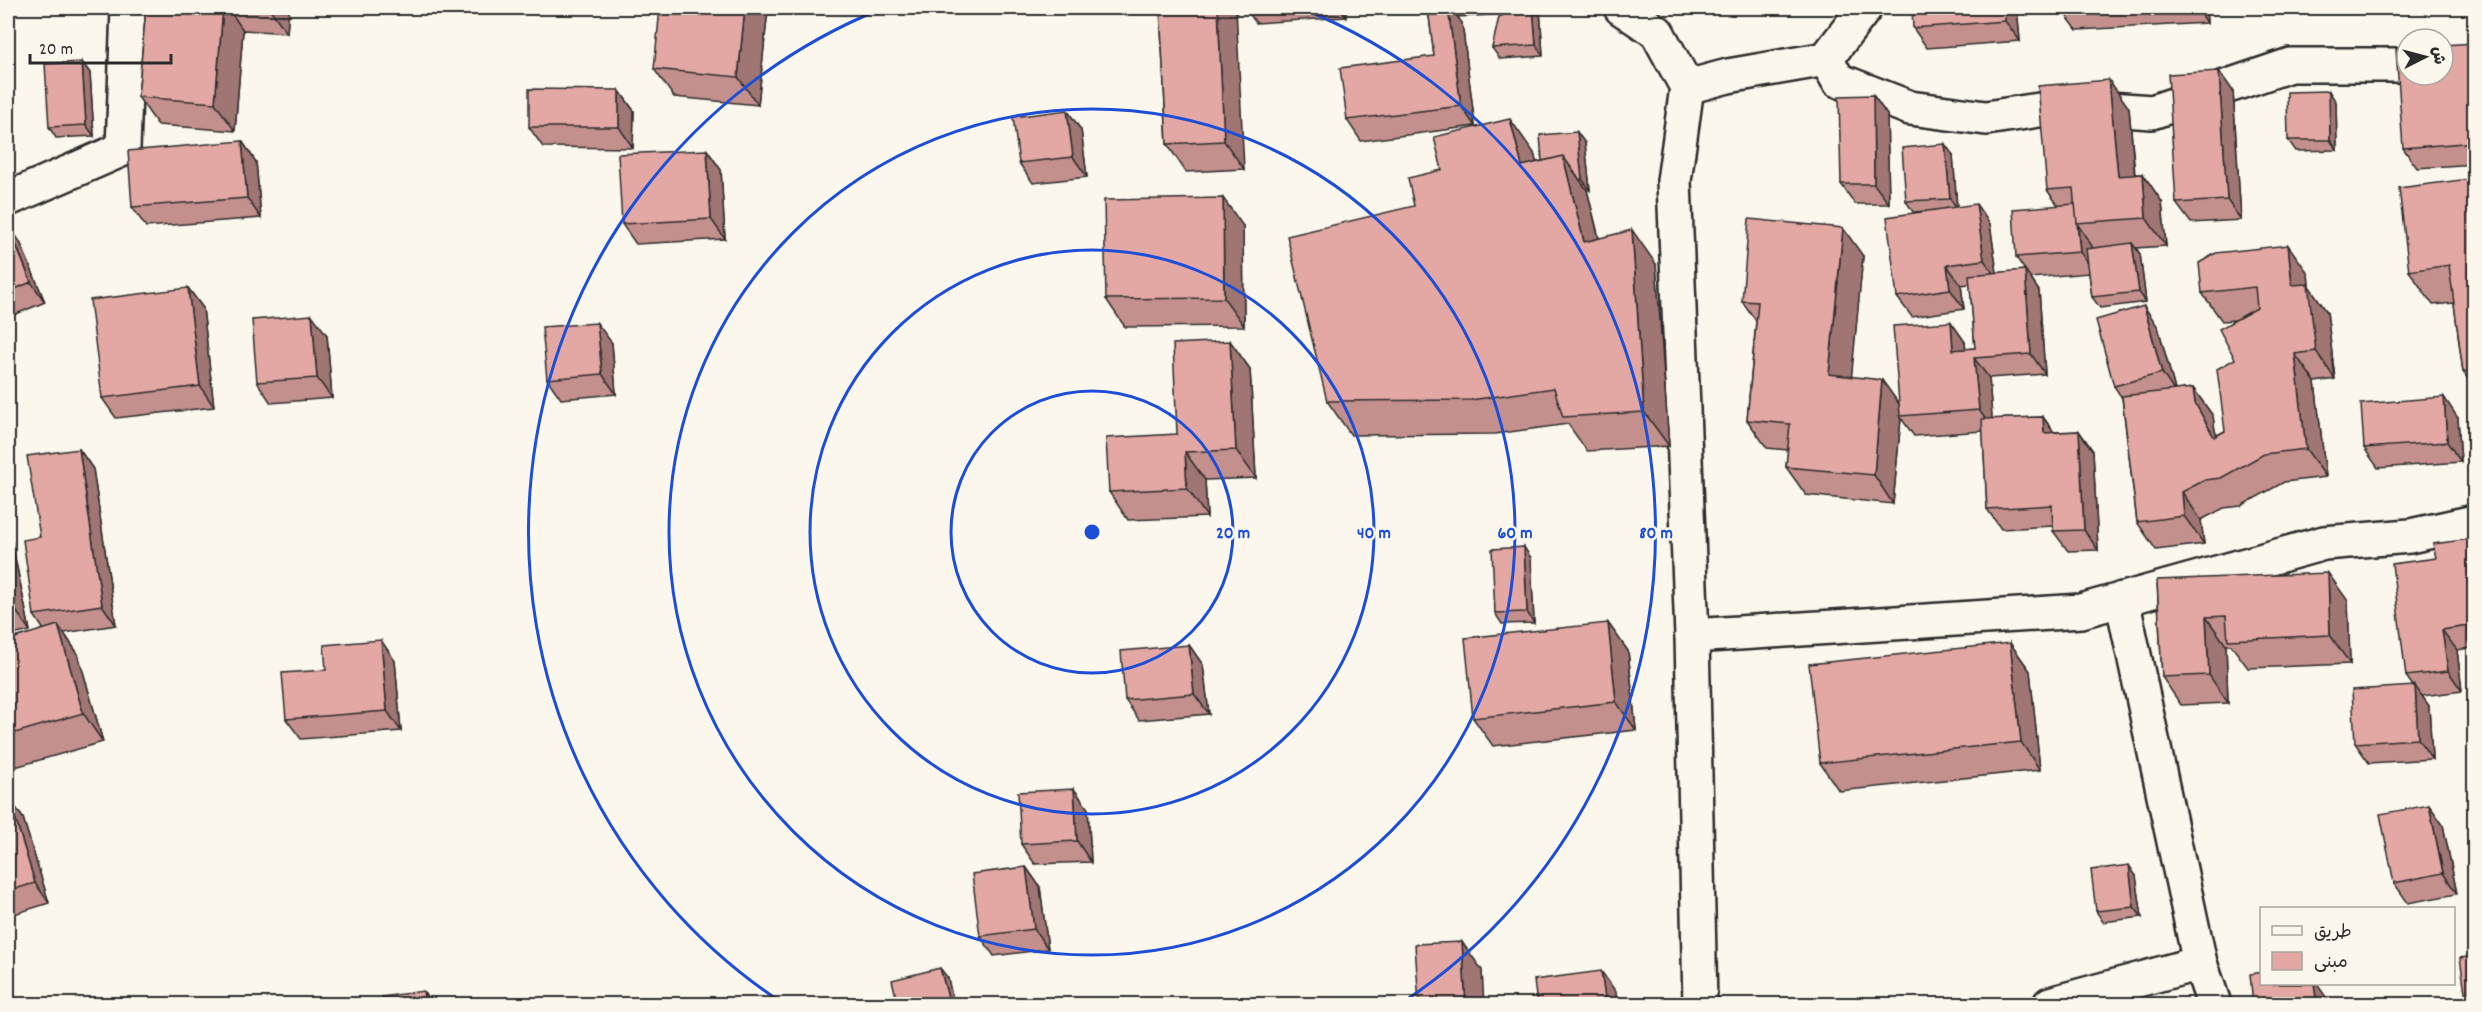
<svg xmlns="http://www.w3.org/2000/svg" width="2482" height="1012" font-family="Dekko,'Playpen Sans Arabic',sans-serif">
<rect width="100%" height="100%" fill="#fbf7ec"/>
<filter id="ink" filterUnits="userSpaceOnUse"><feTurbulence type="fractalNoise" baseFrequency=".0167" numOctaves="2"/><feDisplacementMap in="SourceGraphic" scale="12" xChannelSelector="R" yChannelSelector="G"/><feConvolveMatrix kernelMatrix="1 2 1 2 8 2 1 2 1" color-interpolation-filters="sRGB"/></filter>
<g filter="url(#ink)">
<g fill="none" stroke-linecap="round" stroke-linejoin="round">
<!-- minor casing -->
<g stroke="#2b2b2b" stroke-width="38">
<g id="minor">
<polyline points="1826,59 1838,80 1910,108 1986,118 2066,106 2152,112 2290,65 2407,65"/>
<polyline points="1687,87 1728,76 1826,59 1865,8"/>
<polyline points="8,199 123,149 128,8"/>
<polyline points="2122,599 2200,963"/>
<polyline points="2050,1004 2200,963 2214,1004"/>
</g>
</g>
<!-- tertiary casing -->
<g stroke="#2b2b2b" stroke-width="38">
<g id="tertiary">
<polyline points="1621,8 1657,32 1687,87 1674,181 1692,636 1700,1004"/>
<polyline points="1692,636 2081,611 2324,543 2410,536 2474,522"/>
</g>
</g>
<!-- minor -->
<use href="#minor" stroke="#fbf7ec" stroke-width="33"/>
<!-- tertiary -->
<use href="#tertiary" stroke="#fbf7ec" stroke-width="33"/>
</g>
<!-- wall -->
<g fill="#c3908d" stroke="#2b2b2b" stroke-width="1.5">
<polygon points="146,8 289,8 287,33 243,30 235,131 158,125 138,97"/>
<polygon points="768,8 758,105 674,97 654,69"/>
<polygon points="1160,8 1244,169 1186,172 1167,144"/>
<polygon points="1245,8 1346,8 1346,17 1256,23"/>
<polygon points="1428,8 1505,8 1506,13 1517,8 1539,8 1540,10 1543,56 1500,59 1492,48 1505,14 1457,17 1462,23 1475,126 1361,141 1347,120 1434,56"/>
<polygon points="2017,8 2020,41 1927,48 1913,28"/>
<polygon points="2062,8 2206,8 2207,23 2077,30 2062,10"/>
<polygon points="2252,8 2345,8 2345,9 2254,10"/>
<polygon points="2475,43 2475,164 2417,168 2403,148"/>
<polygon points="82,62 90,73 94,136 56,138 49,127"/>
<polygon points="619,90 634,111 633,148 543,147 529,127"/>
<polygon points="2233,91 2241,220 2191,223 2176,203"/>
<polygon points="1873,95 1887,115 1889,204 1855,204 1841,184"/>
<polygon points="2336,102 2337,150 2296,151 2288,140"/>
<polygon points="2129,108 2135,174 2143,174 2162,202 2166,246 2136,248 2140,254 2146,302 2100,308 2092,297 2089,273 2030,278 2016,257 2058,205 2047,190"/>
<polygon points="1067,110 1081,130 1087,177 1033,183 1019,163"/>
<polygon points="242,141 256,162 261,218 146,227 132,207"/>
<polygon points="1585,143 1590,190 1587,190 1599,238 1656,264 1669,446 1587,451 1568,424 1495,434 1351,435 1327,401 1414,206 1442,170 1534,153 1536,162 1542,161"/>
<polygon points="707,150 721,170 725,239 636,244 622,224"/>
<polygon points="1953,155 1957,207 1990,224 1997,273 2025,270 2039,291 2045,374 1989,378 1992,419 2043,417 2054,432 2079,431 2093,451 2098,550 2068,551 2053,531 2053,526 2001,529 1987,509 1983,431 1914,436 1901,418 1893,504 1806,495 1786,467 1788,450 1767,448 1747,420 1756,321 1742,301 1863,256 1851,376 1899,403 1951,322 1965,342 1966,349 1975,348 1970,284 1961,285 1964,309 1912,317 1897,297 1925,211 1913,212 1906,201"/>
<polygon points="2469,179 2475,187 2475,389 2463,372 2454,303 2433,305 2409,271"/>
<polygon points="8,224 20,242 45,302 9,317 8,315"/>
<polygon points="1243,226 1244,326 1125,327 1106,299"/>
<polygon points="2308,273 2309,286 2327,312 2335,379 2315,382 2326,477 2284,482 2241,506 2224,508 2201,520 2204,544 2156,550 2137,522 2122,398 2114,386 2158,327 2175,390 2193,388 2213,416 2215,431 2217,435 2225,431 2235,359 2235,320 2222,321 2202,293"/>
<polygon points="188,288 203,308 214,407 116,418 102,398"/>
<polygon points="327,335 332,398 271,403 257,382"/>
<polygon points="1230,341 1250,369 1256,478 1205,480 1207,517 1128,520 1109,492 1177,434"/>
<polygon points="612,343 616,394 561,399 547,379"/>
<polygon points="2458,418 2461,462 2378,468 2364,448"/>
<polygon points="79,449 93,469 116,625 64,633 78,654 103,742 8,769 8,640 44,630 34,615 40,537"/>
<polygon points="8,524 30,631 8,636"/>
<polygon points="2475,545 2475,647 2457,650 2462,691 2422,696 2429,706 2432,759 2369,763 2355,743 2413,686 2406,676 2436,558"/>
<polygon points="1531,558 1534,623 1502,624 1495,613"/>
<polygon points="2157,580 2348,601 2350,664 2248,668 2231,645 2226,645 2228,703 2181,705 2162,677"/>
<polygon points="1608,623 1628,651 1636,730 1493,746 1473,718"/>
<polygon points="2010,643 2030,671 2040,770 1839,791 1820,763"/>
<polygon points="1189,645 1203,665 1209,714 1139,720 1125,700"/>
<polygon points="395,661 401,731 301,739 286,719 326,670"/>
<polygon points="1074,789 1088,809 1091,862 1035,864 1021,844"/>
<polygon points="9,798 23,818 49,903 8,916 8,799"/>
<polygon points="2429,805 2443,825 2457,894 2408,903 2394,883"/>
<polygon points="1026,867 1040,887 1048,949 994,956 980,936"/>
<polygon points="2136,876 2142,917 2103,922 2096,911"/>
</g>
<!-- shaded-wall -->
<g fill="#9f7673" stroke="#2b2b2b" stroke-width="1.5">
<polygon points="223,8 228,8 243,30 235,131 215,103"/>
<polygon points="269,8 289,8 287,33"/>
<polygon points="745,8 768,8 758,105 738,77"/>
<polygon points="1218,8 1236,8 1244,169 1224,141"/>
<polygon points="1340,8 1346,8 1346,17"/>
<polygon points="1448,8 1451,8 1462,23 1475,126 1461,106"/>
<polygon points="1501,8 1505,8 1506,14"/>
<polygon points="1533,8 1539,8 1540,10 1543,56 1536,45"/>
<polygon points="2004,8 2017,8 2020,41 2005,21"/>
<polygon points="2197,8 2206,8 2207,23"/>
<polygon points="82,62 90,73 94,136 86,125"/>
<polygon points="2219,71 2233,91 2241,220 2227,200"/>
<polygon points="2109,80 2129,108 2137,204 2118,176"/>
<polygon points="619,90 634,111 633,148 619,127"/>
<polygon points="2329,91 2336,102 2337,150 2330,140"/>
<polygon points="1873,95 1887,115 1889,204 1874,184"/>
<polygon points="1067,110 1081,130 1087,177 1073,157"/>
<polygon points="1510,119 1534,153 1546,200 1522,166"/>
<polygon points="1577,132 1585,143 1590,190 1582,179"/>
<polygon points="242,141 256,162 261,218 247,198"/>
<polygon points="1945,144 1953,155 1957,209 1950,199"/>
<polygon points="707,150 721,170 725,239 711,219"/>
<polygon points="1563,156 1587,190 1608,276 1584,242"/>
<polygon points="2143,174 2162,202 2166,246 2146,218"/>
<polygon points="2469,179 2475,187 2475,221"/>
<polygon points="1223,198 1243,226 1244,326 1224,298"/>
<polygon points="1976,204 1990,224 1998,280 1984,260"/>
<polygon points="8,224 20,242 45,302 31,282"/>
<polygon points="2078,225 2092,246 2094,272 2080,252"/>
<polygon points="1843,228 1863,256 1849,403 1829,374"/>
<polygon points="1632,230 1656,264 1669,446 1644,412"/>
<polygon points="2132,243 2140,254 2146,302 2139,292"/>
<polygon points="2288,245 2308,273 2309,286 2327,312 2335,379 2316,351 2292,285"/>
<polygon points="1947,265 1961,285 1964,309 1950,289"/>
<polygon points="2025,270 2039,291 2045,374 2031,354"/>
<polygon points="188,288 203,308 214,407 200,386"/>
<polygon points="2144,306 2158,327 2176,394 2162,373"/>
<polygon points="312,315 327,335 332,398 317,378"/>
<polygon points="1951,322 1965,342 1967,370 1953,350"/>
<polygon points="597,323 612,343 616,394 602,374"/>
<polygon points="1230,341 1250,369 1256,478 1236,450"/>
<polygon points="2295,354 2315,382 2326,477 2306,449"/>
<polygon points="1974,358 1989,378 1993,430 1979,410"/>
<polygon points="1882,380 1902,408 1900,416 1901,418 1893,504 1874,475"/>
<polygon points="2193,388 2213,416 2215,431 2233,465 2214,437 2195,403"/>
<polygon points="2444,397 2458,418 2461,462 2447,442"/>
<polygon points="2043,417 2057,437 2044,433"/>
<polygon points="2079,431 2093,451 2098,550 2084,530"/>
<polygon points="79,449 93,469 116,625 102,605"/>
<polygon points="1185,452 1205,480 1207,517 1187,488"/>
<polygon points="2182,492 2201,520 2204,544 2184,516"/>
<polygon points="8,524 30,631 10,602 8,589"/>
<polygon points="2471,539 2475,545 2475,570"/>
<polygon points="1524,547 1531,558 1534,623 1527,612"/>
<polygon points="2328,573 2348,601 2350,664 2330,635"/>
<polygon points="2206,617 2226,645 2228,703 2209,675"/>
<polygon points="1608,623 1628,651 1636,730 1616,702"/>
<polygon points="58,625 78,654 103,742 83,713"/>
<polygon points="2442,630 2457,650 2462,691 2448,671"/>
<polygon points="381,640 395,661 401,731 387,711"/>
<polygon points="2010,643 2030,671 2040,770 2021,742"/>
<polygon points="1189,645 1203,665 1209,714 1194,694"/>
<polygon points="2415,686 2429,706 2432,759 2418,739"/>
<polygon points="1074,789 1088,809 1091,862 1077,841"/>
<polygon points="9,798 23,818 49,903 35,883"/>
<polygon points="2429,805 2443,825 2457,894 2443,873"/>
<polygon points="2129,865 2136,876 2142,917 2134,907"/>
<polygon points="1026,867 1040,887 1048,949 1034,929"/>
<polygon points="1462,942 1482,970 1484,1005 1466,1005"/>
<polygon points="940,968 948,978 954,1005 950,1005"/>
<polygon points="1601,971 1616,992 1617,1005 1606,1005"/>
<polygon points="2314,984 2317,984 2328,1000 2329,1005 2317,1005"/>
<polygon points="423,991 432,1005 425,1005"/>
</g>
<!-- building -->
<g fill="#e3a8a4" stroke="#2b2b2b" stroke-width="1.5">
<polygon points="146,8 223,8 215,103 138,97"/>
<polygon points="660,8 745,8 738,77 654,69"/>
<polygon points="1160,8 1218,8 1224,141 1167,144"/>
<polygon points="1428,8 1448,8 1461,106 1347,120 1340,68 1434,56"/>
<polygon points="1517,8 1533,8 1536,45 1492,48 1499,17"/>
<polygon points="1912,8 2004,8 2005,21 1913,28"/>
<polygon points="2062,8 2109,8 2062,10"/>
<polygon points="2475,43 2475,142 2403,148 2396,49 2407,48 2407,75 2443,75 2443,45"/>
<polygon points="82,62 86,125 49,127 45,64"/>
<polygon points="2219,71 2227,200 2176,203 2168,74"/>
<polygon points="2109,80 2118,176 2143,174 2146,218 2076,223 2073,188 2047,190 2038,86"/>
<polygon points="529,89 619,90 619,127 529,127"/>
<polygon points="2329,91 2330,140 2288,140 2287,92"/>
<polygon points="1873,95 1874,184 1841,184 1839,96"/>
<polygon points="1067,110 1073,157 1019,163 1013,117"/>
<polygon points="1510,119 1522,166 1563,156 1584,242 1632,230 1644,412 1563,417 1554,388 1471,400 1327,401 1287,236 1414,206 1408,178 1442,170 1434,137"/>
<polygon points="1577,132 1582,179 1580,180 1563,156 1542,161 1540,135"/>
<polygon points="242,141 247,198 132,207 128,151"/>
<polygon points="1945,144 1950,199 1906,201 1902,148"/>
<polygon points="707,150 711,219 622,224 618,154"/>
<polygon points="2469,179 2475,221 2475,371 2463,372 2449,265 2409,271 2399,188"/>
<polygon points="1223,198 1224,298 1106,299 1104,200"/>
<polygon points="1976,204 1984,260 1947,265 1950,289 1897,297 1887,217"/>
<polygon points="2075,204 2080,252 2016,257 2013,209"/>
<polygon points="1749,219 1843,228 1829,374 1882,380 1874,475 1786,467 1790,424 1747,420 1758,302 1742,301"/>
<polygon points="8,226 31,282 8,292"/>
<polygon points="2132,243 2139,292 2092,297 2086,249"/>
<polygon points="2288,245 2292,285 2308,284 2316,351 2295,354 2306,449 2264,454 2221,478 2205,480 2182,492 2184,516 2137,522 2122,396 2193,388 2195,403 2214,437 2225,431 2217,369 2235,359 2219,329 2257,308 2255,287 2202,293 2199,263 2216,253"/>
<polygon points="2025,270 2031,354 1974,358 1979,410 1900,416 1893,326 1951,322 1953,350 1975,348 1969,275"/>
<polygon points="188,288 200,386 102,398 90,300"/>
<polygon points="2144,306 2162,373 2114,386 2096,320"/>
<polygon points="312,315 317,378 257,382 252,320"/>
<polygon points="597,323 602,374 547,379 542,327"/>
<polygon points="1230,341 1236,450 1185,452 1187,488 1109,492 1106,438 1177,434 1173,344"/>
<polygon points="2444,397 2447,442 2364,448 2361,404"/>
<polygon points="2043,417 2044,433 2079,431 2084,530 2053,531 2052,505 1987,509 1982,419"/>
<polygon points="79,449 102,605 34,615 23,540 40,537 27,456"/>
<polygon points="2471,539 2475,570 2475,625 2442,630 2448,671 2406,676 2392,564 2436,558 2433,544"/>
<polygon points="1524,547 1527,612 1495,613 1492,549"/>
<polygon points="2328,573 2330,635 2228,640 2226,616 2206,617 2209,675 2162,677 2157,580"/>
<polygon points="8,589 10,602 8,603"/>
<polygon points="1608,623 1616,702 1473,718 1465,638"/>
<polygon points="58,625 83,713 8,735 8,640"/>
<polygon points="381,640 387,711 286,719 282,673 326,670 324,645"/>
<polygon points="2010,643 2021,742 1820,763 1809,664"/>
<polygon points="1189,645 1194,694 1125,700 1121,651"/>
<polygon points="2415,686 2418,739 2355,743 2352,690"/>
<polygon points="1074,789 1077,841 1021,844 1018,792"/>
<polygon points="9,798 35,883 8,891 8,799"/>
<polygon points="2429,805 2443,873 2394,883 2380,814"/>
<polygon points="2129,865 2134,907 2096,911 2091,870"/>
<polygon points="1026,867 1034,929 980,936 972,874"/>
<polygon points="1462,942 1466,1005 1419,1005 1415,944"/>
<polygon points="2475,956 2475,1005 2467,1005 2460,958"/>
<polygon points="940,968 950,1005 898,1005 892,980"/>
<polygon points="1601,971 1606,1005 1537,1005 1534,980"/>
<polygon points="2262,972 2262,984 2314,984 2317,1005 2253,1005 2250,974"/>
<polygon points="423,991 425,1005 383,1005 382,997"/>
</g>
</g>
<!-- distance rings -->
<g fill="none" stroke="#1d4ed8" stroke-width="3">
<circle cx="1092" cy="532" r="141"/>
<circle cx="1092" cy="532" r="282"/>
<circle cx="1092" cy="532" r="423"/>
<path d="M781 1002A564 564 0 0 1 881 9M1303 9A564 564 0 0 1 1403 1002"/>
</g>
<circle cx="1092" cy="532" r="9" fill="#1d4ed8" stroke="#fbf7ec" stroke-width="3"/>
<g font-size="18" text-anchor="middle" font-weight="bold" fill="#1d4ed8" stroke="#fbf7ec" stroke-width="5" stroke-linejoin="round" paint-order="stroke">
<text x="1233" y="538">20 m</text>
<text x="1374" y="538">40 m</text>
<text x="1515" y="538">60 m</text>
<text x="1656" y="538">80 m</text>
</g>
<!-- margin -->
<rect width="2482" height="1012" fill="none" stroke="#fbf7ec" stroke-width="30"/>
<rect x="15" y="15" width="2452" height="982" fill="none" stroke="#2b2b2b" stroke-width="2" filter="url(#ink)"/>
<!-- legend -->
<rect x="2260" y="907" width="195" height="78" fill="#fbf7ec" stroke="#a8a59f" stroke-width="1.5"/>
<rect x="2272" y="926" width="30" height="9" fill="#fbf7ec" stroke="#a8a59f" stroke-width="1.5"/>
<text x="2314" y="937" font-size="18" fill="#2b2b2b">طريق</text>
<rect x="2272" y="952" width="30" height="18" fill="#e3a8a4" stroke="#a8a59f" stroke-width="1.5"/>
<text x="2314" y="967" font-size="18" fill="#2b2b2b">مبنى</text>
<!-- north arrow -->
<g transform="translate(2425 57) rotate(84)"><circle r="28" fill="#fbf7ec" stroke="#a8a59f" stroke-width="1.5"/>
<path d="M0-4.5L10 22L0 15L-10 22Z" fill="#2b2b2b"/>
<text y="-9" font-size="16" font-weight="bold" text-anchor="middle" fill="#2b2b2b">ش</text>
</g>
<!-- scale -->
<path d="M30 54v9h141v-9" fill="none" stroke="#2b2b2b" stroke-width="3"/>
<text x="39" y="54" font-size="18" fill="#2b2b2b" stroke="#fbf7ec" stroke-width="4.5" paint-order="stroke">20 m</text>
</svg>
